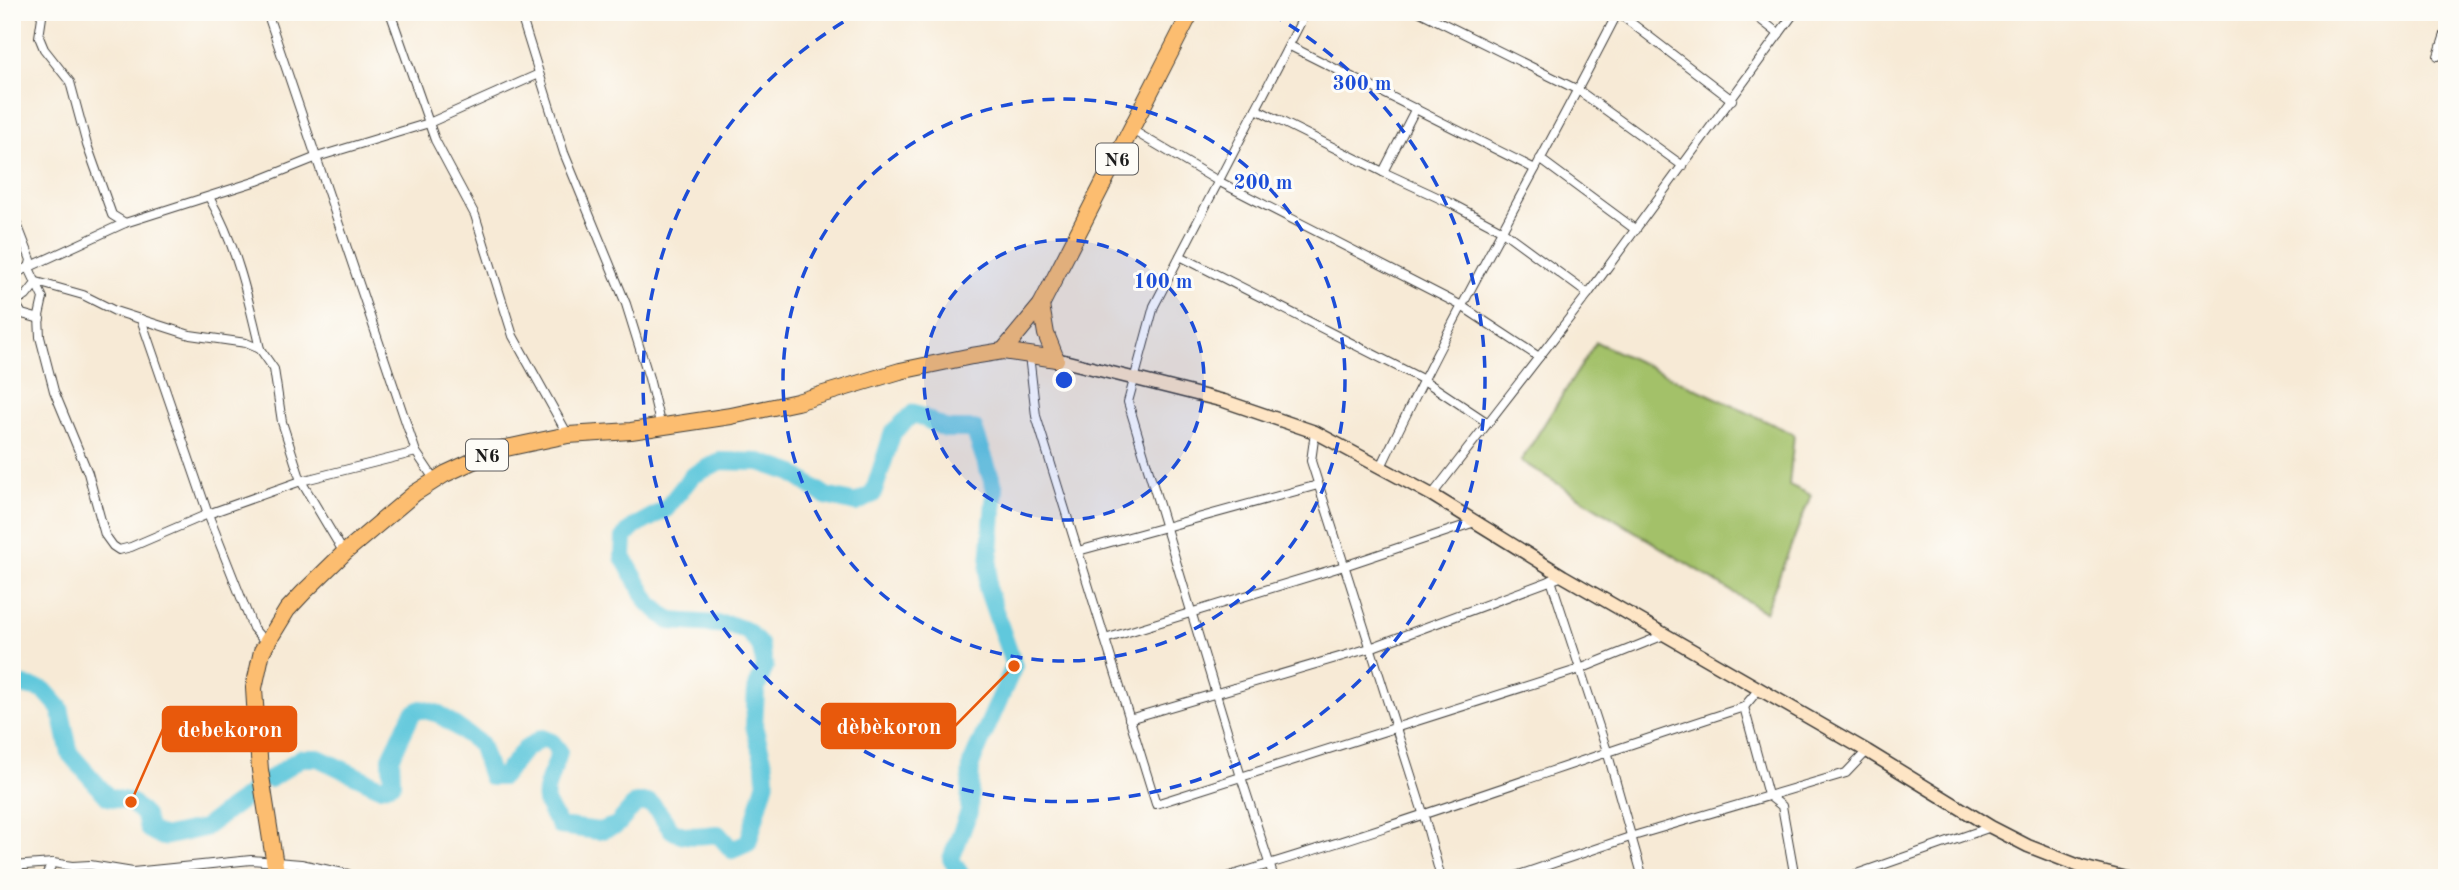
<svg xmlns="http://www.w3.org/2000/svg" width="2459" height="890" font-family="'Old Standard TT',serif">
<rect width="100%" height="100%" fill="#fdfcf7"/>
<filter id="ink" filterUnits="userSpaceOnUse"><feTurbulence type="fractalNoise" baseFrequency=".0143" numOctaves="2"/><feDisplacementMap in="SourceGraphic" scale="14" xChannelSelector="R" yChannelSelector="G"/><feConvolveMatrix kernelMatrix="1 2 1 2 8 2 1 2 1" color-interpolation-filters="sRGB"/></filter>
<filter id="wash" filterUnits="userSpaceOnUse"><feTurbulence type="fractalNoise" baseFrequency=".00686" numOctaves="4" result="noise"/><feDisplacementMap in="SourceGraphic" scale="28" xChannelSelector="R" yChannelSelector="G"/><feGaussianBlur stdDeviation="1.57" result="paint"/><feColorMatrix in="noise" values="0 0 0 0 0 0 0 0 0 0 0 0 0 0 0 0 0 1.4 0 .05"/><feComposite in="paint" operator="in"/></filter>
<g filter="url(#wash)">
<rect width="100%" height="100%" fill="#f7ead6"/>
<!-- green -->
<polygon fill="#a3c169" stroke="#606e42" stroke-width="2" points="1596,342 1794,434 1789,485 1811,495 1765,612 1521,461"/>
<g fill="none" stroke-linecap="round" stroke-linejoin="round">
<!-- river -->
<g stroke="#60c8dc" stroke-width="18">
<polyline points="12,683 44,690 60,708 70,754 108,797 131,802 145,816 148,829 163,837 204,828 254,791"/>
<path d="M270,779L301,758H318L380,787L392,783L391,758L412,714L421,709L439,714L480,744L491,777H502L524,750L542,738L552,742L559,751C557,768 543,784 546,801C548,809 556,819 560,826L599,831L617,825L636,803H650C660,811 666,825 672,830C684,839 703,835 718,834L732,850L748,843L766,781L765,767L754,726L756,690L765,666L760,645L747,631L731,625L670,621L649,603L623,557L624,537L634,527L666,509L692,476L720,461L760,462L792,473L826,496L856,503L873,494L893,432L914,413L946,429H974L995,489L987,588L1014,666L971,764L969,812L951,859L963,878"/>
</g>
</g>
</g>
<g filter="url(#ink)">
<g fill="none" stroke-linecap="round" stroke-linejoin="round">
<!-- street casing -->
<g stroke="#3d3b38" stroke-width="10">
<g id="street">
<polyline points="39,12 42,17 39,37 44,49 70,82 87,145 112,215 125,223"/>
<polyline points="267,12 416,452 436,482"/>
<polyline points="390,12 435,140 475,215 513,336 568,435"/>
<polyline points="520,12 564,153 626,304 649,378 661,427"/>
<polyline points="1420,12 1578,90 1683,166"/>
<polyline points="1617,12 1732,100"/>
<polyline points="1751,12 1779,34"/>
<polyline points="1290,46 1535,169"/>
<polyline points="2438,56 2447,28"/>
<polyline points="1256,109 1383,172 1452,204 1501,230 1588,294"/>
<polyline points="1132,130 1218,181 1460,305 1539,357"/>
<polyline points="1540,159 1636,230"/>
<polyline points="1383,172 1416,108"/>
<path d="M209,197C236,244 248,297 260,349"/>
<polyline points="12,211 31,260 29,268 43,298 39,316 40,337 54,391 88,473 105,535 113,546 119,550 131,547 208,514 301,481 416,452"/>
<polyline points="1180,256 1422,379 1488,423"/>
<polyline points="12,275 125,223 257,181 317,157 429,123 539,74"/>
<polyline points="12,298 22,314 40,319"/>
<polyline points="15,300 26,296 37,282 83,295 115,311 190,335 246,343 260,349 274,369 282,422 301,481 344,553"/>
<polyline points="141,319 208,514 253,628 266,643"/>
<polyline points="1029,355 1036,416 1156,804 1580,669 1664,635"/>
<polyline points="1315,432 1311,461 1424,816 1441,878"/>
<path d="M1381,467C1454,312 1540,165 1618,12"/>
<polyline points="1432,495 1588,294 1795,12"/>
<polyline points="1078,551 1318,485"/>
<polyline points="1551,580 1607,751 1643,878"/>
<polyline points="1105,639 1344,566 1475,522"/>
<polyline points="1744,707 1768,795 1782,806 1795,878"/>
<polyline points="1129,719 1370,648 1563,576"/>
<polyline points="12,866 53,863 72,866 90,865 133,872 251,860 301,864 348,874 347,878"/>
<polyline points="44,878 53,863"/>
<path d="M1223,878C1399,826 1570,763 1744,707L1759,689"/>
<polyline points="1274,878 1241,777 1128,402 1154,306 1306,12"/>
<polyline points="1510,878 1630,837 1846,773 1867,751"/>
<polyline points="1845,878 1991,827"/>
</g>
</g>
<!-- secondary casing -->
<g stroke="#3d3b38" stroke-width="15">
<polyline id="secondary" points="1056,359 1224,401 1315,432 1432,495 1563,576 1867,751 1991,827 2028,846 2082,867 2126,878"/>
</g>
<!-- highway casing -->
<g stroke="#3d3b38" stroke-width="18">
<g id="highway">
<polyline points="1041,305 1046,334 1056,359"/>
<polyline points="1003,351 1041,305 1191,12"/>
<polyline points="277,878 260,770 255,704 254,688 262,651 287,610 303,593 344,553 415,493 445,474 497,450 525,444 568,435 631,431 731,416 797,402 900,371 972,356 1003,351 1056,359"/>
</g>
</g>
<!-- street -->
<use href="#street" stroke="#fff" stroke-width="8"/>
<!-- secondary -->
<use href="#secondary" stroke="#fee5c5" stroke-width="12"/>
<!-- highway -->
<use href="#highway" stroke="#fcbd6f" stroke-width="16"/>
</g>
</g>
<!-- distance rings -->
<circle cx="1064" cy="380" r="140" fill="#1d4ed8" fill-opacity=".12"/>
<g fill="none" stroke="#1d4ed8" stroke-width="3.5" stroke-dasharray="12 9">
<circle cx="1064" cy="380" r="140"/>
<circle cx="1064" cy="380" r="281"/>
<path d="M1271 14A421 421 0 1 1 857 14"/>
</g>
<g text-anchor="middle" stroke-width="6" stroke-linejoin="round" paint-order="stroke">
<!-- shield labels -->
<g fill="#fdfcf7" stroke="#605f5e" stroke-width="2">
<rect x="1096" y="143.5" width="42" height="31" rx="5"/>
<rect x="466" y="439.5" width="42" height="31" rx="5"/>
</g>
<g font-size="19" font-weight="bold" fill="#1c1c1c">
<text x="1117" y="166">N6</text>
<text x="487" y="462">N6</text>
</g>
</g>
<circle cx="1064" cy="380" r="10" fill="#1d4ed8" stroke="#fdfcf7" stroke-width="3.5"/>
<g font-size="21" text-anchor="middle" font-weight="bold" fill="#1d4ed8" stroke="#fdfcf7" stroke-width="6" stroke-linejoin="round" paint-order="stroke">
<text x="1362" y="90">300 m</text>
<text x="1263" y="189">200 m</text>
<text x="1163" y="288">100 m</text>
</g>
<!-- callouts -->
<path fill="none" stroke="#e8590c" stroke-width="2.5" d="M1014 666L955 726M131 802L163 729"/>
<g fill="#e8590c" stroke="#fdfcf7" stroke-width="2.5">
<circle cx="1014" cy="666" r="7"/>
<circle cx="131" cy="802" r="7"/>
</g>
<g fill="#e8590c" stroke="#e8590c" stroke-width="2.5">
<rect x="822" y="704" width="133" height="44" rx="7"/>
<rect x="163" y="707" width="133" height="44" rx="7"/>
</g>
<g font-size="23" text-anchor="middle" font-weight="bold" fill="#fff">
<text x="889" y="734">dèbèkoron</text>
<text x="230" y="737">debekoron</text>
</g>
<!-- margin -->
<rect width="2459" height="890" fill="none" stroke="#fdfcf7" stroke-width="42"/>
</svg>
